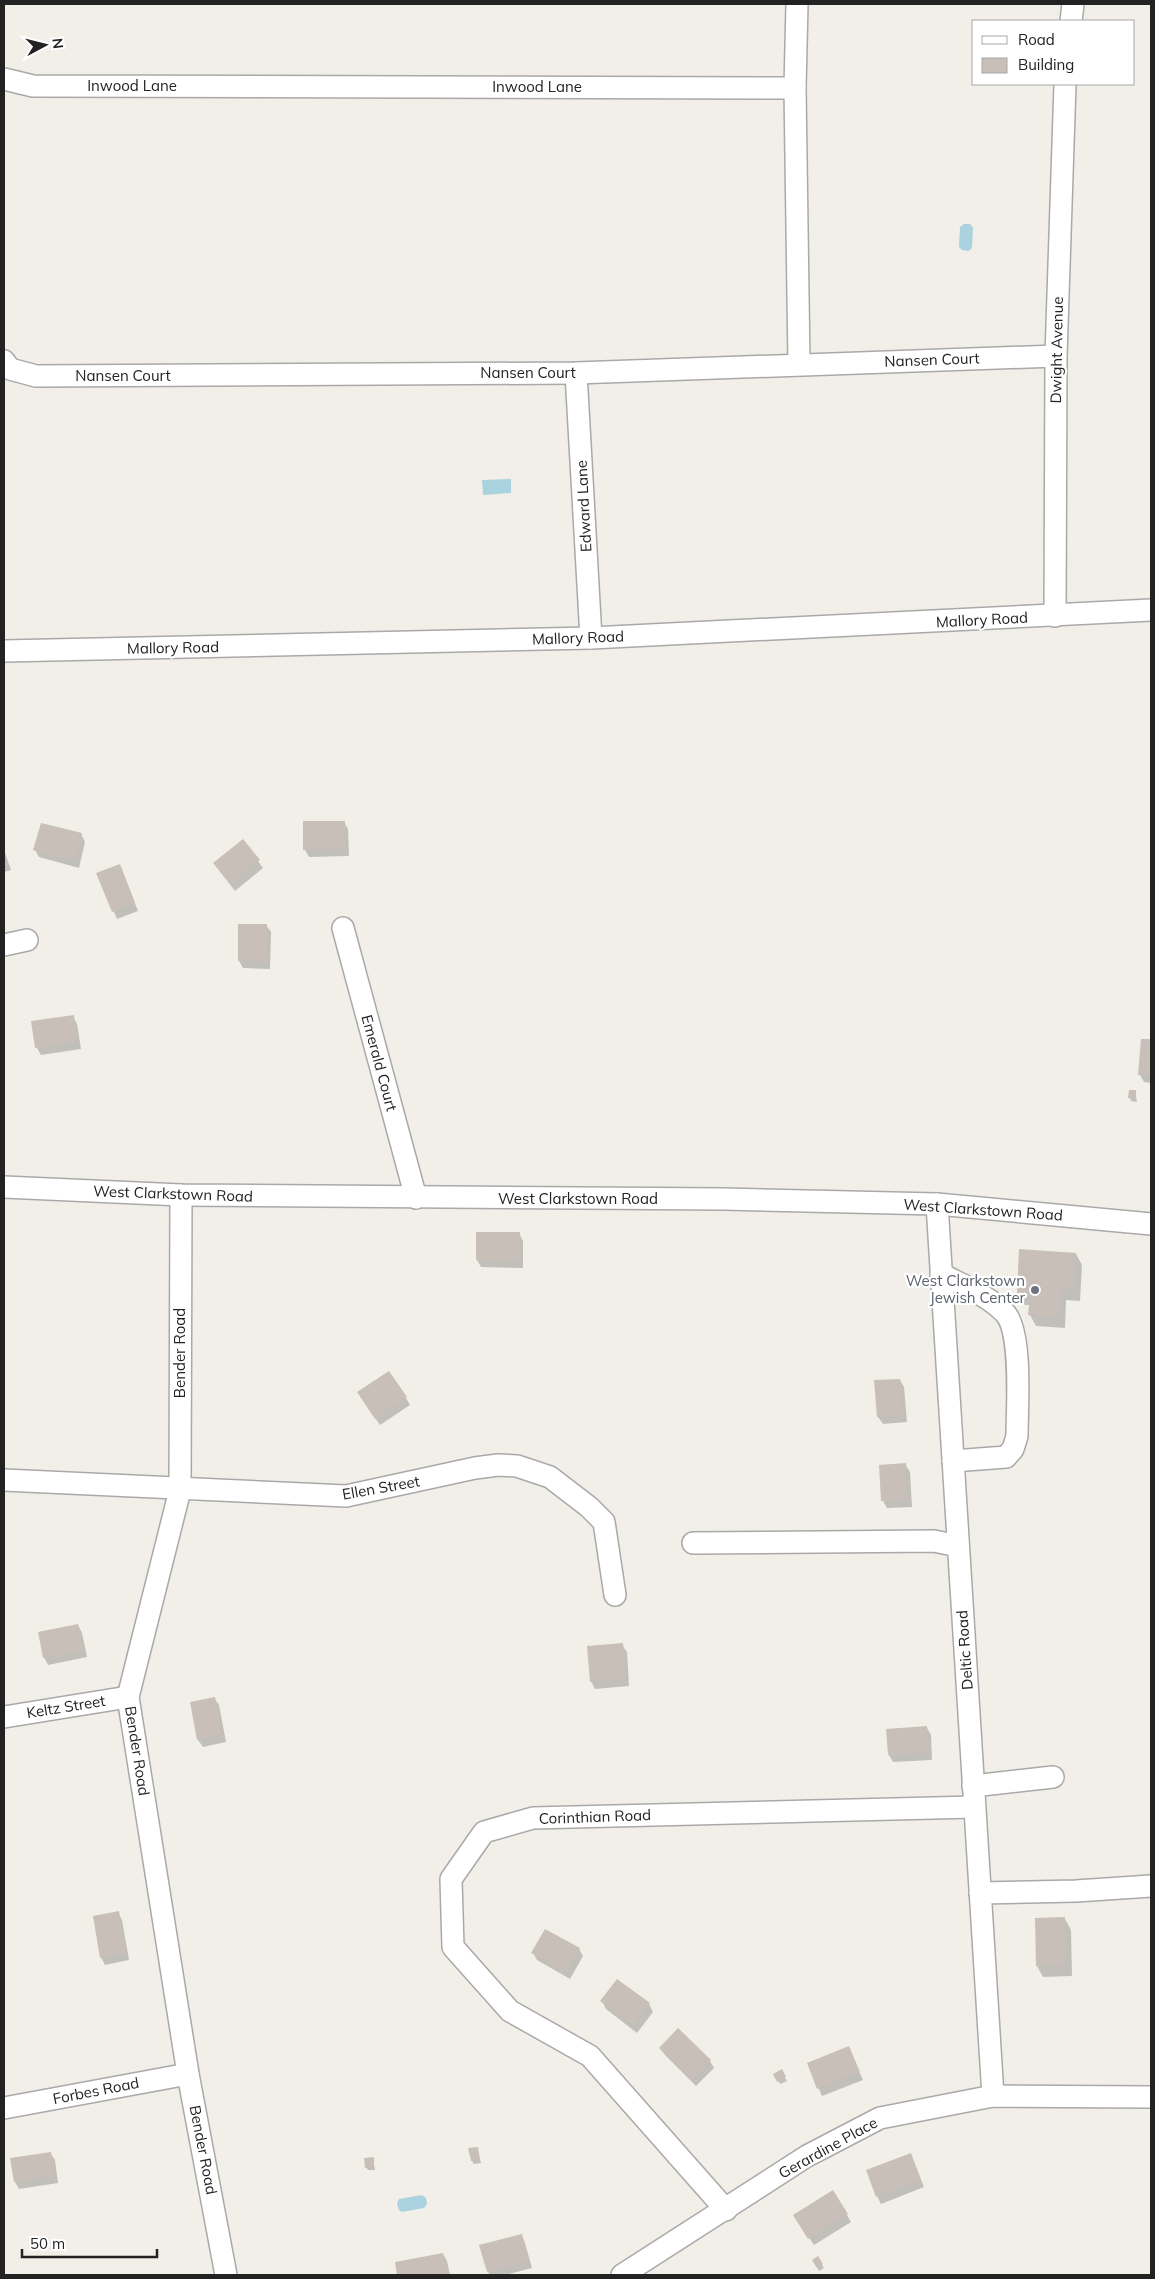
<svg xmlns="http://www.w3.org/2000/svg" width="1155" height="2279" font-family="Mulish,sans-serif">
<rect width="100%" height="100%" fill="#f2efe9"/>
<!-- water -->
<g fill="#aad3df">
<polygon points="964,224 970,224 973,228 972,248 969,251 962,250 959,247 960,227"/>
<polygon points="511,479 511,493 483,495 482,480"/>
<polygon points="422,2195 426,2198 427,2204 424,2208 402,2212 399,2210 397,2204 399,2199"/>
</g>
<!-- shadow -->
<g fill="#0003">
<polygon points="344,822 348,829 349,856 309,857 305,850"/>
<polygon points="81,834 85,842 79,868 39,857 35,850"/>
<polygon points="243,841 263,868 235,891 219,870"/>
<polygon points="4,850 11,870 4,872"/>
<polygon points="123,873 138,911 117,919 98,874"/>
<polygon points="266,925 271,932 270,969 243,968 239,961"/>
<polygon points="73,1017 77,1024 81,1049 41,1055 37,1048 33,1022"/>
<polygon points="1142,1040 1151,1041 1151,1083 1144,1082 1140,1075"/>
<polygon points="1135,1091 1137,1102 1131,1101 1130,1098"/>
<polygon points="519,1233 523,1241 523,1268 481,1267 477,1260"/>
<polygon points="1076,1254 1082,1265 1080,1301 1066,1300 1065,1328 1036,1326 1030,1315 1030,1305 1025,1305 1018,1294"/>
<polygon points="900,1380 904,1387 907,1422 883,1424 878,1417 876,1382"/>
<polygon points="406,1398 410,1405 380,1425 363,1400"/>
<polygon points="905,1464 910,1472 912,1507 887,1508 883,1501 880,1466"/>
<polygon points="78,1625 82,1633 87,1657 48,1665 44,1657"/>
<polygon points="622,1645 627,1652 629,1686 595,1689 591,1681"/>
<polygon points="214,1698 219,1705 226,1742 203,1747 198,1740"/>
<polygon points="927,1728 931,1735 932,1760 893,1762 889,1755"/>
<polygon points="118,1913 122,1920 129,1960 105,1965 101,1957"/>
<polygon points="1065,1919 1071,1930 1072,1976 1043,1977 1037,1966"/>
<polygon points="579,1949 583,1956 570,1979 537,1960 533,1953"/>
<polygon points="602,2001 649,2004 653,2012 637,2033 606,2009"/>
<polygon points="848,2047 863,2080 822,2096 808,2063"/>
<polygon points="660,2048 710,2061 714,2068 696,2086 665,2055"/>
<polygon points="781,2071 787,2081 780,2084 775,2074"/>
<polygon points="477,2148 481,2163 474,2164 472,2161"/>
<polygon points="50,2153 55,2160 58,2183 19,2189 15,2182"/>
<polygon points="911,2155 924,2187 881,2204 877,2196"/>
<polygon points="373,2158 375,2170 368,2170 366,2167"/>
<polygon points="833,2192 851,2222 814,2245 795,2216"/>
<polygon points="521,2235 525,2243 532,2268 505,2275 490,2275 488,2272"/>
<polygon points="443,2254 447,2261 450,2275 399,2275 396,2263"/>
<polygon points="818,2258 824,2268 819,2271 813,2260"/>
</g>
<!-- building -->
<g fill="#c7bfb8">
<polygon points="303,821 345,821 345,849 303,850"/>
<polygon points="41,823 82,833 75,861 33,850"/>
<polygon points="243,839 260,860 230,884 213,863"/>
<polygon points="120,864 135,903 112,912 96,873"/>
<polygon points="238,924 267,924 267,962 238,961"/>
<polygon points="74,1015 77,1042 35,1048 31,1021"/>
<polygon points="1141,1039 1151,1039 1151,1076 1138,1075"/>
<polygon points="1129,1090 1136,1090 1136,1099 1128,1098"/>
<polygon points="476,1232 520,1232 519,1261 476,1260"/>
<polygon points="1019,1249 1076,1253 1074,1290 1061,1289 1059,1317 1028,1315 1030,1295 1017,1294"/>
<polygon points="389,1371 407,1397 375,1419 357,1392"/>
<polygon points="900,1379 903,1415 877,1417 874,1380"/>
<polygon points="906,1463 908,1500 881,1501 879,1465"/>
<polygon points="78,1624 84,1650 43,1658 38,1632"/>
<polygon points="623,1643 626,1679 590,1682 587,1646"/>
<polygon points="215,1697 223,1735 197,1740 190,1702"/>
<polygon points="927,1726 929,1753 888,1755 886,1729"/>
<polygon points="119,1911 126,1953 100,1958 93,1916"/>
<polygon points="1065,1917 1066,1966 1036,1966 1035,1918"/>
<polygon points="545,1929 580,1948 566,1973 531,1953"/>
<polygon points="617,1979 650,2003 633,2026 600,2001"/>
<polygon points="678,2028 711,2060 691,2080 659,2048"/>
<polygon points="849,2046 860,2072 817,2089 807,2063"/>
<polygon points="782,2069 786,2077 777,2082 773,2074"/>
<polygon points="478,2147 480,2160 471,2161 468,2148"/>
<polygon points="51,2152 55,2176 14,2182 10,2158"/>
<polygon points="911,2153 921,2180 876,2197 866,2170"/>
<polygon points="374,2157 374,2167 365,2168 364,2158"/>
<polygon points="833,2190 848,2214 808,2239 793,2215"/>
<polygon points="522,2234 529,2261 487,2272 479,2245"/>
<polygon points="443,2253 448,2275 397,2275 395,2262"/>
<polygon points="818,2256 823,2264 817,2268 812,2260"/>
</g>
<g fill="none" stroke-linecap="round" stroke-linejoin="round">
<!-- minor casing -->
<g stroke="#a9a9a9" stroke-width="24">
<g id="minor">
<polyline points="1071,21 1073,4"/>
<polyline points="4,79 33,86 795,88 799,364"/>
<polyline points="795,88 797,4"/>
<polyline points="4,361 10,369 36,376 576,373 1056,356"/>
<polyline points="576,373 591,638"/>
<polyline points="1055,616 1056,356 1065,84"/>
<polyline points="4,651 591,638 1151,610"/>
<polyline points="343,928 416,1198"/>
<polyline points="4,945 27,940"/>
<polyline points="4,1187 181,1195 724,1199 937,1204 1151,1224"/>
<polyline points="181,1195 180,1490 128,1697 188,2074 226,2275"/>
<polyline points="937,1204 993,2096"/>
<path d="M941,1274C962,1285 987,1295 1004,1312C1023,1330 1017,1409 1017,1436L1013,1449L1006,1457L953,1461"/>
<polyline points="4,1480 346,1496 475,1468 498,1465 517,1466 550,1477 589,1507 604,1522 615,1595"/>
<polyline points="693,1543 934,1541 958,1546"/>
<polyline points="4,1717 128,1697"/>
<polyline points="973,1786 1053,1777"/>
<polyline points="980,1893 1076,1891 1151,1886"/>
<polyline points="4,2108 188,2074"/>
<polyline points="726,2210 590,2056 510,2011 453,1947 451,1879 484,1832 533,1818 974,1807"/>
<polyline points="622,2275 807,2156 880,2118 993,2096 1151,2097"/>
</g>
</g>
<!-- minor -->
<use href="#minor" stroke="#fff" stroke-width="21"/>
</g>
<!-- markers -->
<circle fill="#6b7280" stroke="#fff" stroke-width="2" cx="1035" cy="1290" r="5"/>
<g text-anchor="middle" stroke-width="4.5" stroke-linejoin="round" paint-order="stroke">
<!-- street labels -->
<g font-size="15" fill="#222" stroke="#fff">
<text x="132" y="91">Inwood Lane</text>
<text x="537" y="92">Inwood Lane</text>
<text transform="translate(1057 350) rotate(-89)" y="5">Dwight Avenue</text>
<text transform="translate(932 360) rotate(-2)" y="5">Nansen Court</text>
<text x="528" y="378">Nansen Court</text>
<text x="123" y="381">Nansen Court</text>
<text transform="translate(584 506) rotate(-93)" y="5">Edward Lane</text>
<text transform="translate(982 620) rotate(-3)" y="5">Mallory Road</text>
<text transform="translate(578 638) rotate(-2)" y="5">Mallory Road</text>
<text transform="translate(173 648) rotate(-1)" y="5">Mallory Road</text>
<text transform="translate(379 1063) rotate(75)" y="5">Emerald Court</text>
<text transform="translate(173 1194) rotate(2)" y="5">West Clarkstown Road</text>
<text x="578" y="1204">West Clarkstown Road</text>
<text transform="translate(983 1210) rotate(4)" y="5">West Clarkstown Road</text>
<text transform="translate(180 1353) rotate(-90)" y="5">Bender Road</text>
<text transform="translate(381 1488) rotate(-10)" y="5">Ellen Street</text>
<text transform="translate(965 1650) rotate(-94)" y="5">Deltic Road</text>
<text transform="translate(66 1707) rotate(-9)" y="5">Keltz Street</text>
<text transform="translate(137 1751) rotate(81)" y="5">Bender Road</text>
<text transform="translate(595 1817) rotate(-2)" y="5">Corinthian Road</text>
<text transform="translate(96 2091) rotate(-11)" y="5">Forbes Road</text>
<text transform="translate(828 2148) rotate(-29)" y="5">Gerardine Place</text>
<text transform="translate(203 2150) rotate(79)" y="5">Bender Road</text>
</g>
<!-- worship labels -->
<g font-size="15" fill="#5b616d" stroke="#fff" text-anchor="end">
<text x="1025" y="1286">West Clarkstown<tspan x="1025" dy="17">Jewish Center</tspan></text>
</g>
</g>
<!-- border -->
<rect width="1155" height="2279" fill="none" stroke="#222222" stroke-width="10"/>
<!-- legend -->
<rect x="972" y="20" width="162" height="65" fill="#ffffff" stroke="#a7a7a7"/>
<rect x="982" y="36" width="25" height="8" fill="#ffffff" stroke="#a7a7a7"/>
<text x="1018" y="45" font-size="15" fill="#222222">Road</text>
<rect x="982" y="58" width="25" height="15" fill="#c7bfb8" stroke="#a7a7a7"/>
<text x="1018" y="70" font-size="15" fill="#222222">Building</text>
<!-- north arrow -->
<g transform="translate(45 45) rotate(83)" stroke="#ffffff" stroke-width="4" paint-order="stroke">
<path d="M0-4L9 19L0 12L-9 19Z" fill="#222222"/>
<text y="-8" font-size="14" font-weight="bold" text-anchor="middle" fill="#222222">N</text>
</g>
<!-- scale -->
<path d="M22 2249v8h135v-8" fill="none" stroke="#222222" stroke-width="2.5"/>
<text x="30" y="2249" font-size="15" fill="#222222" stroke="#ffffff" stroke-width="4" paint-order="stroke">50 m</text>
</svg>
